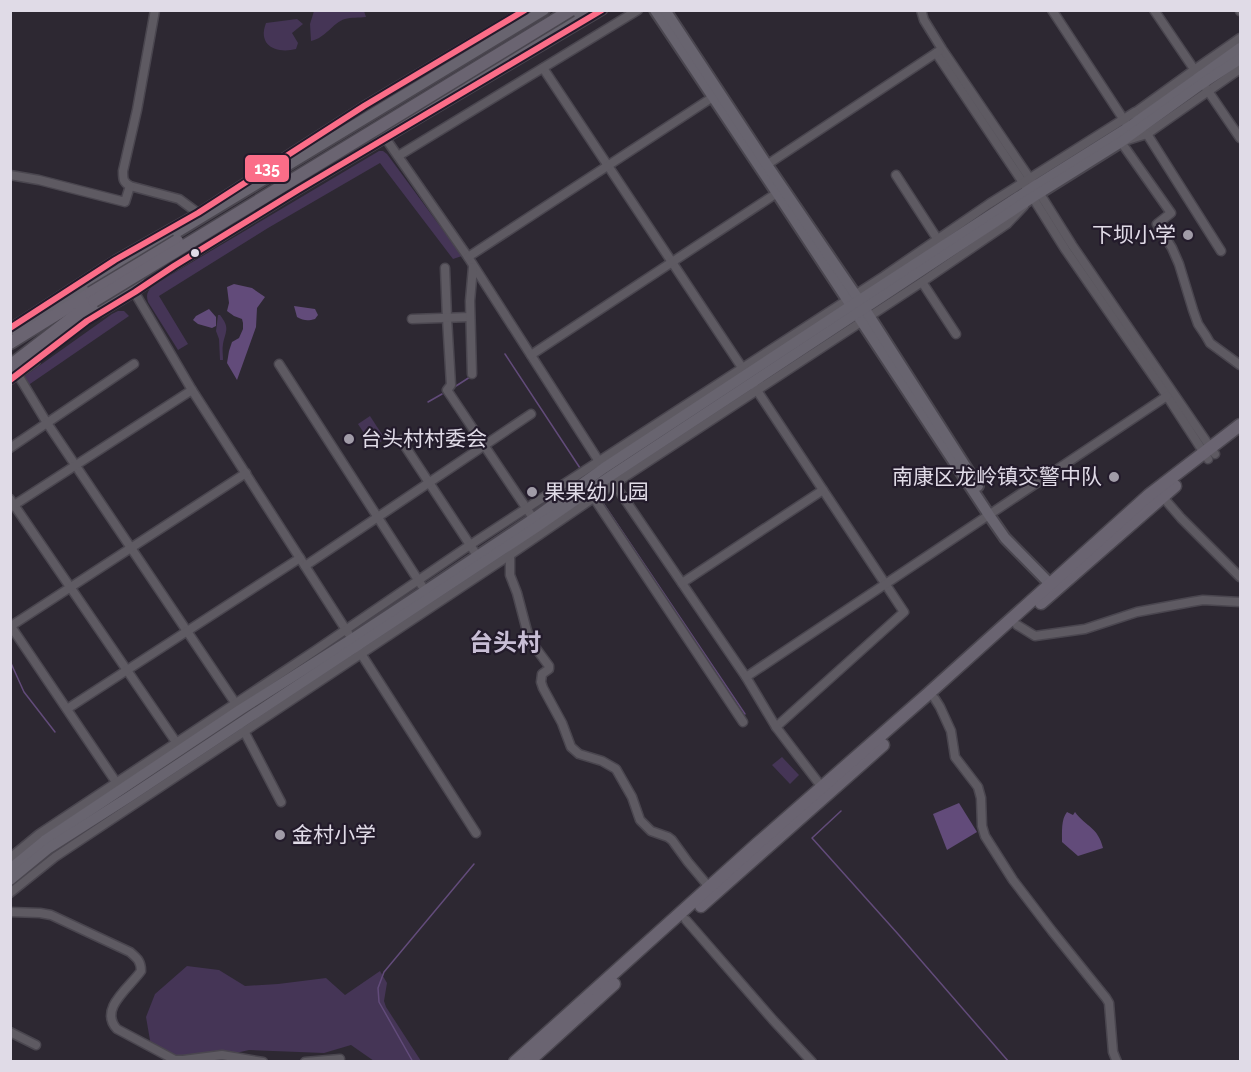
<svg xmlns="http://www.w3.org/2000/svg" width="1251" height="1072" font-family="Raleway,'Noto Sans SC',sans-serif">
<rect width="100%" height="100%" fill="#2d2832"/>
<!-- green -->
<g fill="#453556">
<path d="M314,11H364L366,17C359,18 351,17 345,19C332,23 326,38 311,41L310,24Z"/>
<path d="M297,19L303,24L292,33L298,43L296,49C277,54 257,46 266,23Z"/>
<path d="M379,151H383L387,154L462,256L453,259L380,163L268,228L159,296L188,344L178,350L148,302C146,295 147,292 152,286Z"/>
<polygon points="118,311 124,311 129,316 27,386 22,378 112,314"/>
<path d="M218,315H220C230,328 226,330 223,344C222,349 223,355 223,360H220L219,339L216,331Z"/>
<polygon points="370,416 385,439 373,447 358,424"/>
<polygon points="782,757 799,775 790,784 772,765"/>
<polygon points="187,966 219,970 245,986 278,984 326,978 345,995 380,971 387,983 384,1001 386,1007 421,1061 374,1061 351,1045 324,1053 249,1050 201,1061 152,1052 146,1017 155,994"/>
</g>
<!-- water -->
<g fill="#624b7a">
<polygon points="234,284 252,288 265,297 257,308 256,327 237,380 227,363 229,351 232,342 239,338 243,329 243,323 242,319 234,316 227,311 229,303 227,287"/>
<path d="M294,306L315,309L318,315L315,319C308,321 304,321 297,317Z"/>
<polygon points="209,309 216,317 216,326 212,328 198,324 193,320 196,316"/>
<polygon points="959,803 977,832 947,850 933,814"/>
<path d="M1067,812L1073,815L1075,812C1086,827 1098,827 1103,848L1078,856L1062,842C1062,832 1061,819 1067,812Z"/>
</g>
<g fill="none" stroke-linecap="round" stroke-linejoin="round">
<!-- stream -->
<g stroke="#624b7a" stroke-width="1.5">
<polyline points="505,354 580,468"/>
<polyline points="456,386 470,377"/>
<polyline points="428,402 442,394"/>
<polyline points="601,500 745,714"/>
<polyline points="10,661 24,692 55,732"/>
<polyline points="841,811 812,838 898,934 1009,1062"/>
<polyline points="413,1062 379,1002 378,988 384,972 474,864"/>
</g>
<!-- minor casing -->
<g stroke="#4a464f" stroke-width="11">
<g id="minor">
<path d="M155,10L137,110L123,171C123,179 123,182 130,186L179,199L198,213"/>
<polyline points="921,10 924,20 942,49 1035,186 1072,245 1215,454"/>
<polyline points="1052,10 1126,123"/>
<polyline points="1154,10 1196,72"/>
<polyline points="1240,10 1240,11"/>
<polyline points="936,53 1028,190 1065,249 1167,396 1208,459"/>
<polyline points="543,68 745,372"/>
<polyline points="1240,69 1147,134 1121,142 1171,213 1157,224 1172,248 1179,264 1193,310 1198,324 1206,336 1210,343 1240,365"/>
<polyline points="1206,88 1240,138"/>
<polyline points="1133,114 1194,70 1240,38"/>
<polyline points="1147,134 1221,251"/>
<polyline points="386,139 468,257 602,466"/>
<polyline points="398,156 638,10"/>
<polyline points="762,168 939,51"/>
<polyline points="10,175 39,180 125,202 130,186"/>
<polyline points="896,175 938,240"/>
<polyline points="468,257 716,95"/>
<polyline points="445,268 447,318 451,385 447,390 537,524"/>
<polyline points="922,282 956,334"/>
<polyline points="132,288 192,390 348,633"/>
<polyline points="100,313 135,292 174,266 298,190 603,10"/>
<polyline points="412,319 470,317"/>
<polyline points="10,328 115,260 198,213 364,106 526,10"/>
<polyline points="531,355 777,193"/>
<polyline points="279,364 422,586"/>
<polyline points="472,374 470,301 473,267"/>
<polyline points="18,375 47,423 238,707"/>
<polyline points="10,380 36,361"/>
<polyline points="754,386 904,612 776,727"/>
<polyline points="401,440 480,560"/>
<polyline points="10,448 134,364"/>
<polyline points="613,482 746,677 776,727 824,790"/>
<polyline points="1162,496 1181,518 1240,577"/>
<polyline points="594,498 743,722"/>
<polyline points="10,499 176,742"/>
<polyline points="11,507 192,390"/>
<polyline points="510,555 510,575 517,593 527,631 532,643 549,666 549,669 542,674 541,682 543,688 562,723 571,747 579,754 602,761 616,769 632,797 640,820 651,831 668,837 672,840 688,862 709,887"/>
<polyline points="305,566 531,414"/>
<polyline points="682,583 823,490"/>
<polyline points="10,625 116,782"/>
<polyline points="1017,625 1035,636 1085,629 1137,612 1191,602 1203,600 1240,602"/>
<polyline points="11,626 246,473"/>
<polyline points="358,649 476,833"/>
<polyline points="746,677 1167,396"/>
<polyline points="935,699 940,707 951,731 955,757 978,787 981,798 982,826 985,836 1013,880 1052,931 1106,998 1109,1003 1113,1052 1117,1062"/>
<polyline points="67,709 300,558"/>
<polyline points="244,731 281,802"/>
<polyline points="10,858 39,834 316,650 470,545 884,276 989,204 1135,112"/>
<polyline points="10,893 55,857 510,555 614,484 922,282 1007,224 1024,206"/>
<path d="M10,912L40,913L51,915L130,952C137,958 141,961 141,971C130,987 98,1009 117,1029L175,1060H183L222,1055L263,1062"/>
<polyline points="686,920 773,1020 812,1062"/>
<polyline points="10,1032 36,1045"/>
<polyline points="305,1062 340,1059"/>
</g>
</g>
<!-- major casing -->
<g stroke="#4a464f" stroke-width="14">
<g id="major">
<polyline points="655,10 777,193 989,515 1005,538 1055,589"/>
<polyline points="665,10 767,165 859,300 978,486"/>
<polyline points="308,177 586,10"/>
<polyline points="17,332 146,251 544,10"/>
<polyline points="10,374 109,301 139,280"/>
<polyline points="10,869 44,841 240,710 352,639 425,591 533,519 604,468 869,294 1035,186 1129,127 1240,48"/>
<polyline points="10,880 49,848 129,797 538,526 609,477 1033,197 1121,142 1203,83 1240,59"/>
</g>
</g>
<!-- highway casing -->
<g stroke="#4a464f" stroke-width="15">
<g id="highway">
<polyline points="10,343 91,293"/>
<polyline points="10,366 94,301"/>
<polyline points="1041,603 1175,486"/>
<polyline points="701,906 883,745"/>
<polyline points="515,1062 757,844 928,694 1149,495 1240,425"/>
<polyline points="528,1062 614,984"/>
</g>
</g>
<!-- minor -->
<use href="#minor" stroke="#5e5a62" stroke-width="8"/>
<!-- major -->
<use href="#major" stroke="#68646f" stroke-width="10"/>
<!-- highway -->
<use href="#highway" stroke="#6a6471" stroke-width="12"/>
<!-- highway-bridge casing -->
<g stroke="#4a464f" stroke-width="15" stroke-linecap="butt">
<g id="highway-bridge">
<polyline points="91,293 177,241"/>
<polyline points="94,301 571,10"/>
</g>
</g>
<!-- highway-bridge -->
<use href="#highway-bridge" stroke="#6a6471" stroke-width="12"/>
<!-- bus-1 casing -->
<g stroke="#231b2b" stroke-width="10">
<g id="bus-1">
<polyline points="10,328 115,260 198,213 364,106 525,10"/>
<polyline points="10,380 87,321 135,292 174,266 298,190 602,10"/>
</g>
</g>
<!-- bus-1 -->
<use href="#bus-1" stroke="#fb6d88" stroke-width="6"/>
</g>
<!-- markers -->
<g fill="#a19ca8" stroke="#231b2b" stroke-width="2">
<circle cx="1188" cy="235" r="6"/>
<circle cx="349" cy="439" r="6"/>
<circle cx="1114" cy="477" r="6"/>
<circle cx="532" cy="492" r="6"/>
<circle cx="280" cy="835" r="6"/>
</g>
<circle fill="#e0dbe7" stroke="#231b2b" stroke-width="2" cx="195" cy="253" r="5"/>
<g text-anchor="middle" stroke-width="4.5" stroke-linejoin="round" paint-order="stroke">
<!-- poi labels -->
<g font-size="21" fill="#e0dbe7" stroke="#231b2b" text-anchor="start">
<text x="1176" y="242" text-anchor="end">下坝小学</text>
<text x="361" y="446">台头村村委会</text>
<text x="1102" y="484" text-anchor="end">南康区龙岭镇交警中队</text>
<text x="544" y="499">果果幼儿园</text>
<text x="292" y="842">金村小学</text>
</g>
<!-- quarter labels -->
<g font-size="24" font-weight="bold" fill="#c8bed5" stroke="#231b2b">
<text x="505" y="651">台头村</text>
</g>
</g>
<rect stroke="#231b2b" stroke-width="2" x="244" y="154" width="46" height="29" rx="6" fill="#fb6d88"/>
<g font-size="16" text-anchor="middle" font-weight="bold" fill="#fff">
<text x="267" y="174">135</text>
</g>
<!-- border -->
<rect width="1251" height="1072" fill="none" stroke="#e0dbe7" stroke-width="24"/>
</svg>
